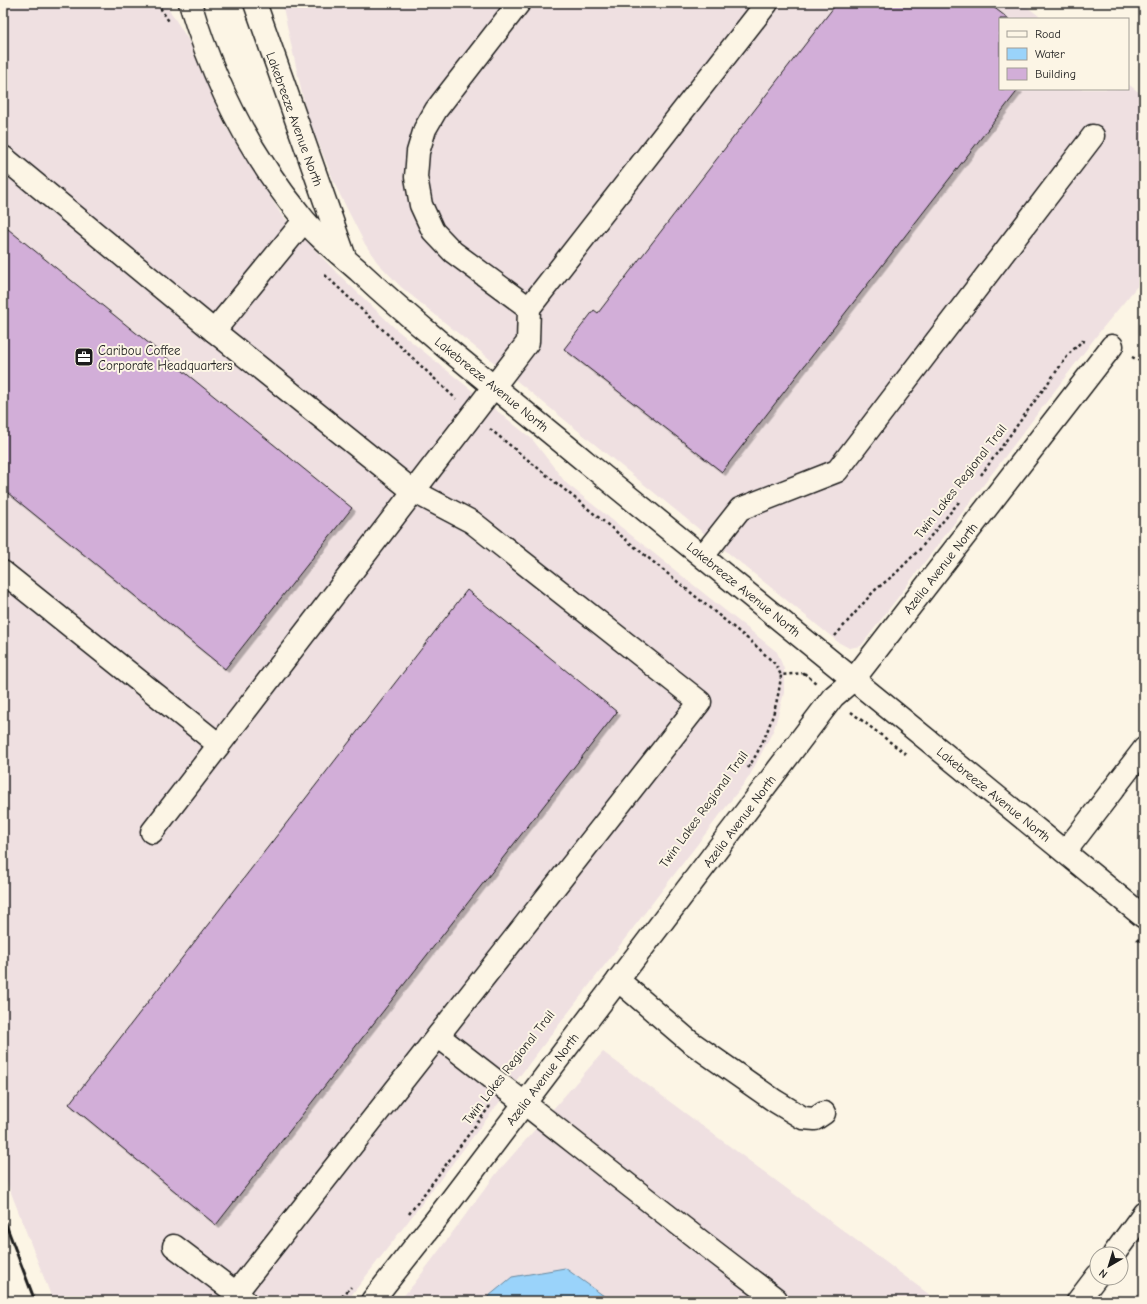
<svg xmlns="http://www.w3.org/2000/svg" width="1147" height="1304" font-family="'Comic Neue',sans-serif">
<defs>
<filter id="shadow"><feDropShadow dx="3.5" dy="3.5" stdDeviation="0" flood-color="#0004"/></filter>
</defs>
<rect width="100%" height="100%" fill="#fcf5e5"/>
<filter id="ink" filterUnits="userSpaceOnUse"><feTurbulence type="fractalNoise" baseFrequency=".025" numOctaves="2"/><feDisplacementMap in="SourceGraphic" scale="8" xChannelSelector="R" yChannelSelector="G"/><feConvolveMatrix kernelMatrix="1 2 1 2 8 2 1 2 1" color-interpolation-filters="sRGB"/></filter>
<g filter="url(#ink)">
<!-- built -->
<g fill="#efe0e1">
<polygon points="3,3 165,3 192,46 225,125 281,214 336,272 397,330 532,439 566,483 777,652 784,669 784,693 774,729 749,777 347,1301 53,1301 3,1172"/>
<polygon points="282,3 1022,3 1043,19 1000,19 1000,89 1128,89 1128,84 1144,96 1144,278 1101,330 861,646 849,648 838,642 401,287 377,262 365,244 336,187 306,112"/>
<polygon points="603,1052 938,1301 399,1301 414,1284 496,1174"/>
</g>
<!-- water -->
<polygon fill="#9ad3fa" stroke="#688aa1" points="565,1268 611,1301 483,1301 512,1277"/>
<!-- building -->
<g fill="#d2aed8" stroke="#1c1c1c" filter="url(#shadow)">
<polygon points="837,3 988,3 1009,19 1000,19 1000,89 1019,89 722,472 564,349 594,310 598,313"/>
<polygon points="3,225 352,508 225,669 3,489"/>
<polygon points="467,590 617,712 216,1225 69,1104"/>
</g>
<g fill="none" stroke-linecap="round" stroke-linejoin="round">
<!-- minor casing -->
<g stroke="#1c1c1c" stroke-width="25">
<g id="minor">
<path d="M190,3C213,80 250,154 301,216C317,237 340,254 360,272C432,339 510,399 586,462C773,613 958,765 1144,917"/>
<polyline points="255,3 344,255"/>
<polyline points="519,3 436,110 425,129 418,152 416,177 421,205 433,231 453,252 529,308"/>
<polyline points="3,157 214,331 304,221"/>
<polyline points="214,331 413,491 472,522 700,702 236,1293 245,1301"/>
<polyline points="703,556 740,509 837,471 1093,136"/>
<polyline points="3,572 219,745 528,342 529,308 767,3"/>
<polyline points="152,832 219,745"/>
<polyline points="1065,852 1144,749"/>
<polyline points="618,980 689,1041 775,1101 803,1118 815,1119 824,1113"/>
<path d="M438,1036C551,1123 662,1213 776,1299L775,1301"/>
<polyline points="174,1246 236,1293"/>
<polyline points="1114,1254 1144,1213"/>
<polyline points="372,1301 442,1212 833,697 854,679 1112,346"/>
<polyline points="1078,1301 1097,1276"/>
</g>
</g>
<!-- path -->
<g stroke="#1c1c1c" stroke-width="2.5" stroke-dasharray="3 3" stroke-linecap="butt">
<polyline points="157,3 170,23"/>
<polyline points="325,275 456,399"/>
<polyline points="1132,357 1144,363"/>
<polyline points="490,429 754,644 775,664 781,675"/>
<polyline points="981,475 1069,354 1082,341 1087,342"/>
<polyline points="835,636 874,591 895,574 920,549 959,502"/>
<polyline points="804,673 816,683"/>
<polyline points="851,712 907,755"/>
<path d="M748,768C766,741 778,707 781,675L804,673L806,671"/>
<polyline points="1137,939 1144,945"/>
<polyline points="409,1214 490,1106"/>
<polyline points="338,1301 351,1287"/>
</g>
<!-- minor -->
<use href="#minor" stroke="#fcf5e5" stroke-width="22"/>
<!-- rail -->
<polyline stroke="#1c1c1c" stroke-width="3" points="3,1217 35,1301"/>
</g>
</g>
<!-- icons -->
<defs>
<g id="office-square" transform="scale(1)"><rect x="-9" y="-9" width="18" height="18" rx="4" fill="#1c1c1c" stroke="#fcf5e5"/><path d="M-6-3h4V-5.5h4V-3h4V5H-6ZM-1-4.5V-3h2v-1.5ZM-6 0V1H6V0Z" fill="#fff"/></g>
</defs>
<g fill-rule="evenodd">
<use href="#office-square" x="84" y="357"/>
</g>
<g text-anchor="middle" stroke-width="4" stroke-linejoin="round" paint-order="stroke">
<!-- street labels -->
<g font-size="13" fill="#1c1c1c" stroke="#fcf5e5">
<text transform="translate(295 119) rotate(70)" y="5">Lakebreeze Avenue North</text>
<text transform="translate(492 384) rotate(39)" y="5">Lakebreeze Avenue North</text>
<text transform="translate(960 481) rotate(-52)" y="5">Twin Lakes Regional Trail</text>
<text transform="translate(940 568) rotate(-52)" y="5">Azelia Avenue North</text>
<text transform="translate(744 589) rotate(39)" y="5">Lakebreeze Avenue North</text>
<text transform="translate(994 794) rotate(39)" y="5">Lakebreeze Avenue North</text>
<text transform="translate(703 809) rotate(-54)" y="5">Twin Lakes Regional Trail</text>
<text transform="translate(739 821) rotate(-53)" y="5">Azelia Avenue North</text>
<text transform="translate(508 1067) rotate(-52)" y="5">Twin Lakes Regional Trail</text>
<text transform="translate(542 1079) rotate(-53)" y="5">Azelia Avenue North</text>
</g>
<!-- poi labels -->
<g font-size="13" fill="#1c1c1c" stroke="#fcf5e5" text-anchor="start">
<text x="98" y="355">Caribou Coffee<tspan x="98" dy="15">Corporate Headquarters</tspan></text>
</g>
</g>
<!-- margin -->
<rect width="1147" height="1304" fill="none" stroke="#fcf5e5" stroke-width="16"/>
<rect x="8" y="8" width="1131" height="1288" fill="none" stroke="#1c1c1c" stroke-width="1.5" filter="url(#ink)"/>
<!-- legend -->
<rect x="999" y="18" width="130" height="72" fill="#fcf5e5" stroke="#a29e95"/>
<rect x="1007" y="31" width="20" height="6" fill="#fcf5e5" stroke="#a29e95"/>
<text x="1035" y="38" font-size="12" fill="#1c1c1c">Road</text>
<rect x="1007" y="48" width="20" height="12" fill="#9ad3fa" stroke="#a29e95"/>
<text x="1035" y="58" font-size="12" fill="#1c1c1c">Water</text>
<rect x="1007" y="68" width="20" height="12" fill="#d2aed8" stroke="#a29e95"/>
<text x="1035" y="78" font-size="12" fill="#1c1c1c">Building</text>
<!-- north arrow -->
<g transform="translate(1109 1266) rotate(218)"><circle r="19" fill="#fcf5e5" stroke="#a29e95"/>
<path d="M0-3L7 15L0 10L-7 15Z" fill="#1c1c1c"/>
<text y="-6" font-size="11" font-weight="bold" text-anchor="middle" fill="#1c1c1c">N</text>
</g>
</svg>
